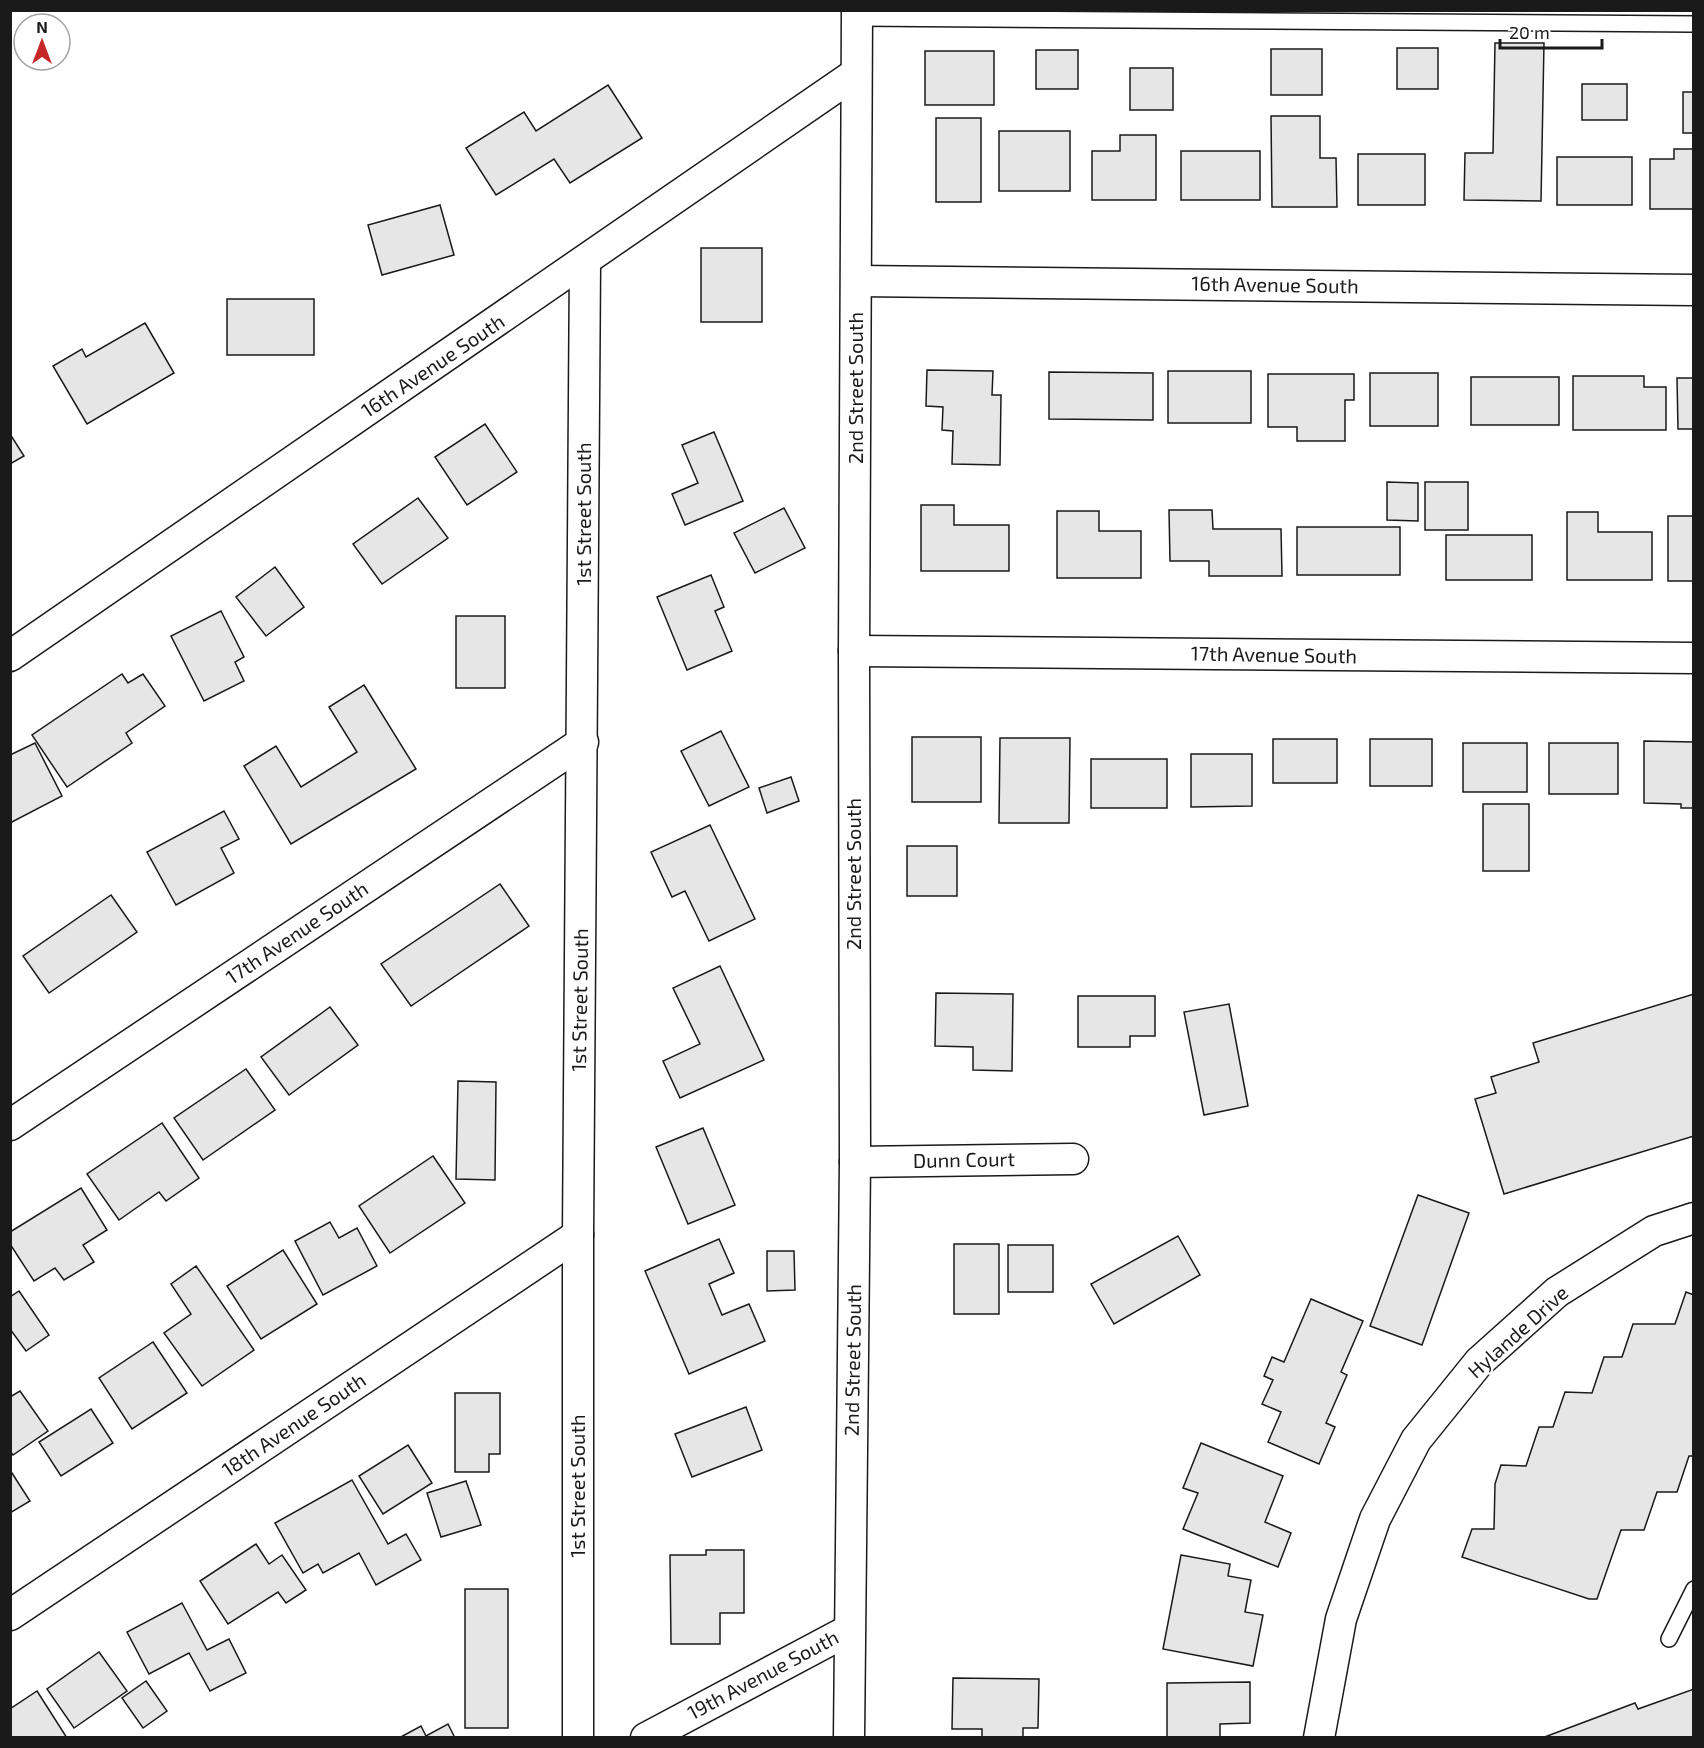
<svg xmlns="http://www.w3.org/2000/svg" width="1704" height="1748" font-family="'Exo 2',sans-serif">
<rect width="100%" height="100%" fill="#fff"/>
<!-- building -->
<g fill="#e6e6e6" stroke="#1a1a1a" stroke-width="1.5">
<polygon points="1495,43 1544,43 1541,201 1464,200 1465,153 1493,153"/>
<rect x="1397" y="48" width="41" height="41"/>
<rect x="1271" y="49" width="51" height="46"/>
<rect x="1036" y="50" width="42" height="39"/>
<rect x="925" y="51" width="69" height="54"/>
<rect x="1130" y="68" width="43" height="42"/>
<rect x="1582" y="84" width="45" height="36"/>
<polygon points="608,85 642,138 570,183 554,159 496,195 466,148 524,112 536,131"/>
<rect x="1683" y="92" width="11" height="41"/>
<polygon points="1271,116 1320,116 1320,158 1336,158 1337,207 1272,207"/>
<rect x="936" y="118" width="45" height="84"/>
<rect x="999" y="131" width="71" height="60"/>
<polygon points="1120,135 1156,135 1156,200 1092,200 1092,151 1120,151"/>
<polygon points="1674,149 1694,149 1694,209 1650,209 1650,159 1674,159"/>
<rect x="1181" y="151" width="79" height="49"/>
<rect x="1358" y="154" width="67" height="51"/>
<rect x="1557" y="157" width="75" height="48"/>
<polygon points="440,205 454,255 382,275 368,225"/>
<rect x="701" y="248" width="61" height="74"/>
<rect x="227" y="299" width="87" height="56"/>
<polygon points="145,323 174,373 87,424 53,366 82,349 86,357"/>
<polygon points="927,370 993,371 992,395 1001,395 1000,465 952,464 953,431 942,430 943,407 926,406"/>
<rect x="1168" y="371" width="83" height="52"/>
<polygon points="1049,372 1153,373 1153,420 1049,419"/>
<rect x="1370" y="373" width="68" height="53"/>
<polygon points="1268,374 1354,374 1354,400 1345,400 1345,441 1297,441 1297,427 1268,427"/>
<polygon points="1573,376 1644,376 1644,387 1666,387 1666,430 1573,430"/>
<rect x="1471" y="377" width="88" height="48"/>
<polygon points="1677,378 1694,378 1694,429 1678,429"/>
<polygon points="485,424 517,472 467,505 435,457"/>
<polygon points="714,432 743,501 685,525 672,494 698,483 682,445"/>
<polygon points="10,434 24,456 10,464"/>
<polygon points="1387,482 1418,483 1418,521 1387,520"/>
<rect x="1425" y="482" width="43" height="48"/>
<polygon points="418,498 448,538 382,584 353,544"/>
<polygon points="921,505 954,505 954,525 1009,525 1009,571 921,571"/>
<polygon points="784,508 805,548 755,573 734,533"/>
<polygon points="1169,510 1212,510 1213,529 1281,529 1282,576 1209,576 1209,561 1170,561"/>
<polygon points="1057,511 1099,511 1099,531 1141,531 1141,578 1057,578"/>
<polygon points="1567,512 1598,512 1598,532 1652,532 1652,580 1567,580"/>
<rect x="1668" y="516" width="26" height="65"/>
<rect x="1297" y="527" width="103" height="48"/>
<rect x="1446" y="535" width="86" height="45"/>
<polygon points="275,567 304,607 266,636 236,597"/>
<polygon points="711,575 724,607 715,611 732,651 687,670 657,597"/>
<polygon points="221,611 244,657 235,662 244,681 204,701 171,636"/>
<rect x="456" y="616" width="49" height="72"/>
<polygon points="122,674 128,683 143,674 165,706 126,733 132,743 67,787 32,735"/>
<polygon points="364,685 416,769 291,844 244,766 276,746 301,787 357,752 329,707"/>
<polygon points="721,731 749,787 709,806 681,751"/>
<rect x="912" y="737" width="69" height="65"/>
<polygon points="1000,738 1070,738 1069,823 999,823"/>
<rect x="1273" y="739" width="64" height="44"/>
<rect x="1370" y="739" width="62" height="47"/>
<polygon points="1644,741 1694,742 1694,808 1681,808 1681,804 1644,803"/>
<polygon points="35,743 62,796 10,823 10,755"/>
<rect x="1463" y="743" width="64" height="49"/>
<rect x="1549" y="743" width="69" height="51"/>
<polygon points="1191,754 1252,754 1252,806 1191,807"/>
<rect x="1091" y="759" width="76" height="49"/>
<polygon points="791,777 799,801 767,813 759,788"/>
<rect x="1483" y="804" width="46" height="67"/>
<polygon points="224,811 239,839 221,848 234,873 176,905 147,852"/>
<polygon points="710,825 755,919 709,941 685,891 672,897 651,852"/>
<rect x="907" y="846" width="50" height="50"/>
<polygon points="500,884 529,926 411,1006 381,964"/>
<polygon points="111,895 137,932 49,993 23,956"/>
<polygon points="720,966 764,1060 680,1098 663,1061 700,1044 673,988"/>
<polygon points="936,993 1013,994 1012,1071 973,1070 973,1047 935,1046"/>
<polygon points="1694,994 1694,1136 1504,1194 1475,1099 1496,1093 1491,1077 1539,1062 1533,1043"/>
<polygon points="1078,996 1155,996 1155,1036 1130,1036 1130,1047 1078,1047"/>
<polygon points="1229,1004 1248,1106 1204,1115 1184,1012"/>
<polygon points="330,1007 358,1045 289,1095 261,1057"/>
<polygon points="246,1069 275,1110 203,1160 174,1118"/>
<polygon points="458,1081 496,1082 495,1180 456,1179"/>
<polygon points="162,1123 199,1178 166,1201 159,1192 119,1220 87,1174"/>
<polygon points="703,1128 735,1205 688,1224 656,1147"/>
<polygon points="433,1156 465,1203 390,1253 359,1206"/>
<polygon points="81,1188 107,1230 83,1245 94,1262 64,1280 55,1268 34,1281 10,1244 10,1232"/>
<polygon points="1418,1195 1469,1213 1422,1345 1370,1326"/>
<polygon points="330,1222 339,1238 357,1228 377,1266 323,1295 295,1241"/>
<polygon points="1178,1236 1200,1275 1114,1324 1091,1284"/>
<polygon points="719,1239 734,1273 709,1284 722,1315 749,1304 765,1341 689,1374 645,1271"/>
<rect x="954" y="1244" width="45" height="70"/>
<rect x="1008" y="1245" width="45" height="47"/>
<polygon points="283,1250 317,1304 261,1339 227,1286"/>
<polygon points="767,1251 794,1251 795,1290 767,1291"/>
<polygon points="196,1266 254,1350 202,1386 164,1333 191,1314 171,1284"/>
<polygon points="19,1291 49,1335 26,1351 10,1329 10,1297"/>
<polygon points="1686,1292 1694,1295 1694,1456 1689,1456 1677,1492 1657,1492 1644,1530 1621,1530 1597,1599 1589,1599 1462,1557 1472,1529 1494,1529 1495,1484 1501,1465 1526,1466 1539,1427 1553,1427 1565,1392 1592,1393 1604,1357 1622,1357 1633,1324 1675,1324"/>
<polygon points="1311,1299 1363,1321 1341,1372 1347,1375 1326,1423 1335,1427 1319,1464 1268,1442 1281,1412 1262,1404 1273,1380 1264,1376 1272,1357 1284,1362"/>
<polygon points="153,1342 187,1393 132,1429 99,1378"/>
<polygon points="20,1391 48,1431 13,1455 10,1451 10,1397"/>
<polygon points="455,1393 500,1393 500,1454 489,1454 489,1472 455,1472"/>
<polygon points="746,1407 762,1450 692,1477 675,1434"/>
<polygon points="91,1409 113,1443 61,1476 39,1442"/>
<polygon points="1201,1443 1283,1476 1265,1522 1291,1533 1278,1567 1183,1529 1198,1493 1183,1488"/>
<polygon points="408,1445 432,1483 383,1514 359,1476"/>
<polygon points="10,1470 30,1501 10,1513"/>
<polygon points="352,1480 388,1544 406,1534 421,1560 376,1585 359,1553 323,1573 318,1564 303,1573 275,1523"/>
<polygon points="466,1481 481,1525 441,1537 427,1493"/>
<polygon points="256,1544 269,1564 282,1555 306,1590 286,1603 278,1592 228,1624 200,1581"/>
<polygon points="706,1550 744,1550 744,1613 720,1613 720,1644 671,1644 670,1555 706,1555"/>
<polygon points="1181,1555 1230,1564 1228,1576 1251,1580 1245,1612 1263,1615 1253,1666 1163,1649"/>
<rect x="465" y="1589" width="43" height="139"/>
<polygon points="182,1603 207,1650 229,1639 246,1673 210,1691 189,1653 149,1674 127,1632"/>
<polygon points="99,1652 127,1691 74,1728 47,1689"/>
<polygon points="953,1678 1039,1679 1038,1728 1023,1728 1023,1738 982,1738 982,1729 952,1729"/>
<polygon points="146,1681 167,1711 143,1728 122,1698"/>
<polygon points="1250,1682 1250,1723 1220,1724 1220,1738 1167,1738 1167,1683"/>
<polygon points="1694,1689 1694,1738 1542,1738 1635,1703 1638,1709"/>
<polygon points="37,1691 67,1738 10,1738 10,1709"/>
<polygon points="448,1724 455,1738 399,1738 421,1726 426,1736"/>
</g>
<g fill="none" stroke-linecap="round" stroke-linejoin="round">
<!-- service casing -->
<g stroke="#1a1a1a" stroke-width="18">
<g id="service">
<polyline points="857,18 1694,24"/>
<polyline points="1669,1639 1694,1589"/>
</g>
</g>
<!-- minor casing -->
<g stroke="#1a1a1a" stroke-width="33">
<g id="minor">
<polyline points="857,281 1694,290"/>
<polyline points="854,651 1694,658"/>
<polyline points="10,656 855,74"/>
<polyline points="10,1125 583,742"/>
<polyline points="855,1162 1073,1159"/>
<polyline points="10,1615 578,1235"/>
<polyline points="578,1738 578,1235 585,262"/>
<polyline points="646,1738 849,1630"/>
<polyline points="849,1738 855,1162 854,651 857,10"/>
<polyline points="1319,1738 1341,1619 1375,1519 1416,1440 1479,1362 1557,1292 1654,1231 1694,1218"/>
</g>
</g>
<!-- service -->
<use href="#service" stroke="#fff" stroke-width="15"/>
<!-- minor -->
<use href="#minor" stroke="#fff" stroke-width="30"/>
</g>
<g text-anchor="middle" stroke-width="4.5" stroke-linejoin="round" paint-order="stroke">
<!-- street labels -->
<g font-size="20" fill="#1a1a1a" stroke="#fff">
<text transform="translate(1275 285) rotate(1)" y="7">16th Avenue South</text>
<text transform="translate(433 366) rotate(-34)" y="7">16th Avenue South</text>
<text transform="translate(856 388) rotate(-90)" y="7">2nd Street South</text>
<text transform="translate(584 514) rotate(-90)" y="7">1st Street South</text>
<text transform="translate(1274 655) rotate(1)" y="7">17th Avenue South</text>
<text transform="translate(854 874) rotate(-90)" y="7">2nd Street South</text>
<text transform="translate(297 933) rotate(-34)" y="7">17th Avenue South</text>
<text transform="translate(580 1000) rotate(-89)" y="7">1st Street South</text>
<text transform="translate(964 1160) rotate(-1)" y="7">Dunn Court</text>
<text transform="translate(1518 1332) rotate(-42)" y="7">Hylande Drive</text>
<text transform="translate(853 1360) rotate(-89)" y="7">2nd Street South</text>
<text transform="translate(294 1425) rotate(-34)" y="7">18th Avenue South</text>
<text transform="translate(578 1486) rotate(-90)" y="7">1st Street South</text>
<text transform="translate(763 1675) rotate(-28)" y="7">19th Avenue South</text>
</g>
</g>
<!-- border -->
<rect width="1704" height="1748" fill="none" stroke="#1a1a1a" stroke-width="24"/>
<!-- north arrow -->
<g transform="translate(42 42)"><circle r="28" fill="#ffffff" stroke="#a3a3a3" stroke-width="1.5"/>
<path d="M0-4.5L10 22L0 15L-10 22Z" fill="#c62828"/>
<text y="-9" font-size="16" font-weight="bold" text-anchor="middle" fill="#1a1a1a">N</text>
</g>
<!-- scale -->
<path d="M1500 39v9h102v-9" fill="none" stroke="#1a1a1a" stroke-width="3"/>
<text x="1509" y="39" font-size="18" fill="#1a1a1a" stroke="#ffffff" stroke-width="4.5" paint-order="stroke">20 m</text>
</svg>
